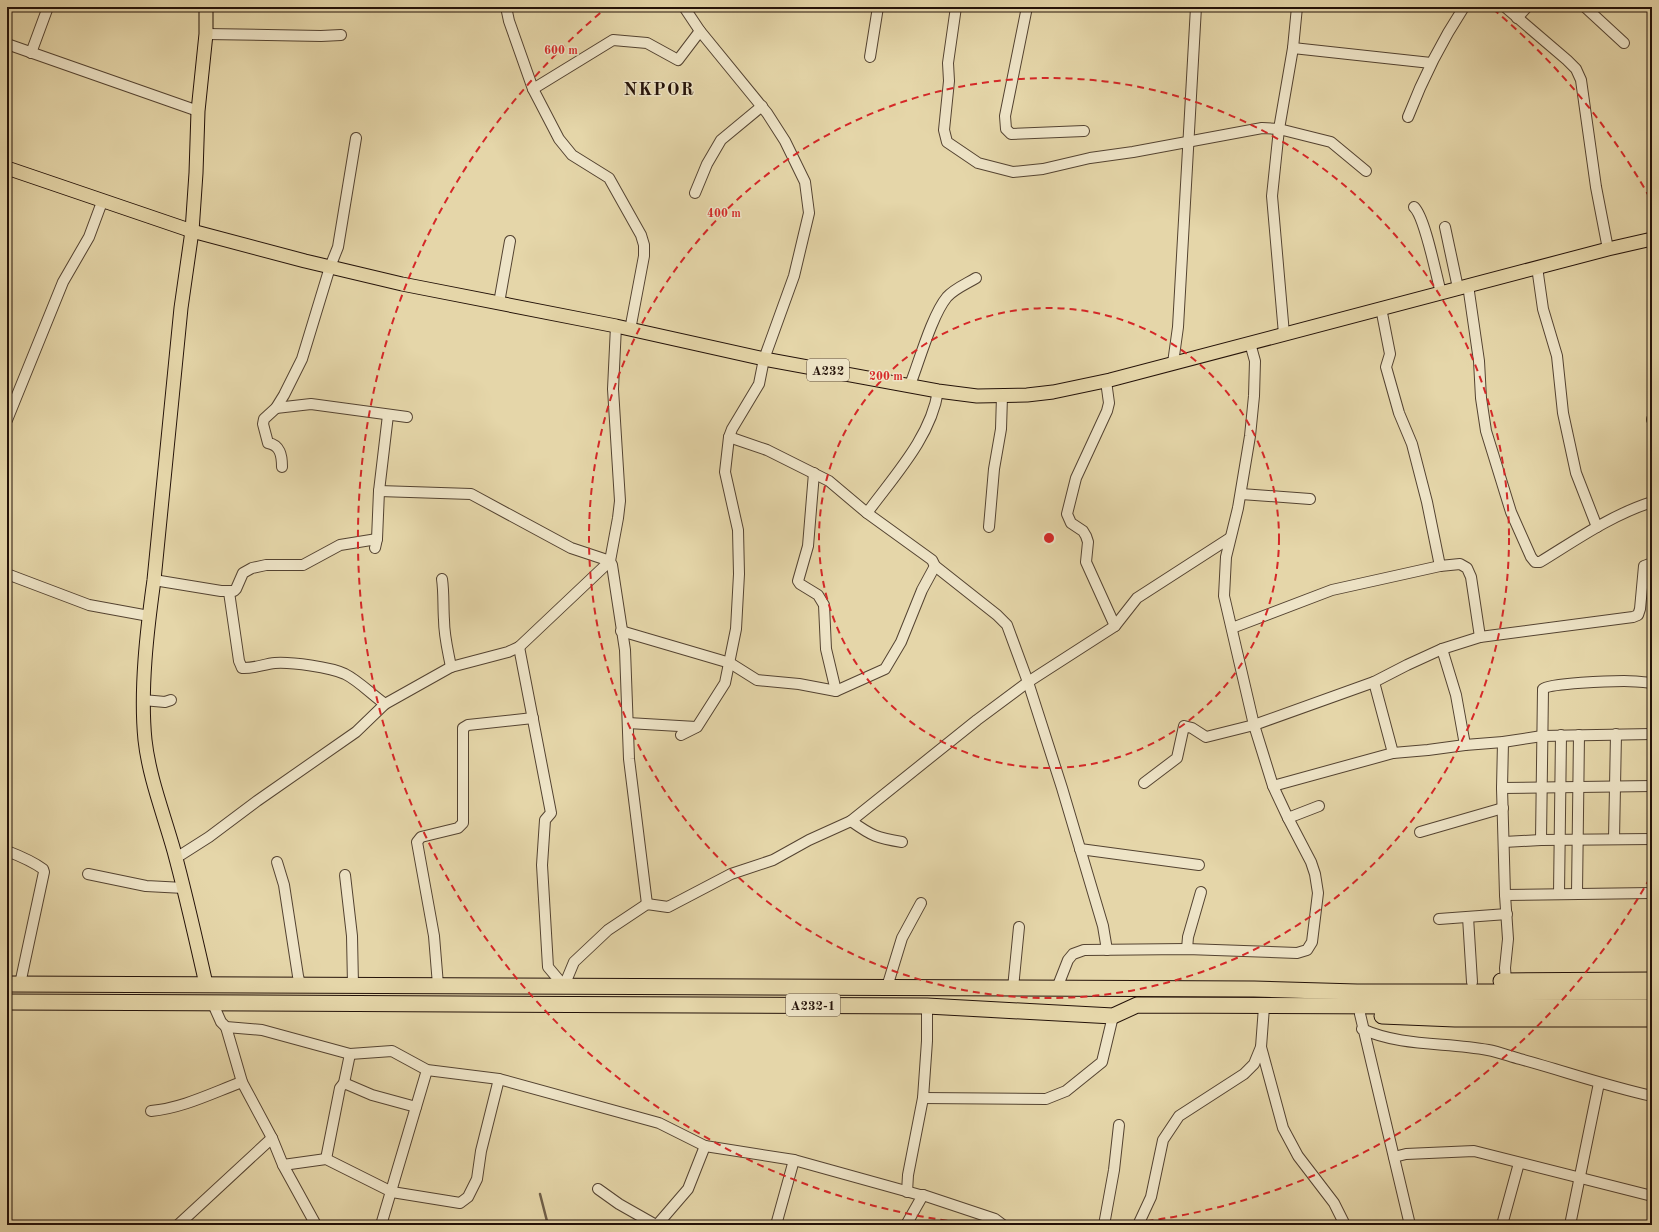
<svg xmlns="http://www.w3.org/2000/svg" width="1659" height="1232" font-family="'Old Standard TT',serif">
<rect width="100%" height="100%" fill="#e5d6a9"/>
<filter id="stains"><feTurbulence type="fractalNoise" baseFrequency=".005" numOctaves="4"/><feColorMatrix values="0 0 0 0 .2 0 0 0 0 .09 0 0 0 0 .02 0 0 0 .5 -.17"/></filter>
<radialGradient id="worn" r=".72"><stop offset=".6" stop-color="#630" stop-opacity="0"/><stop offset="1" stop-color="#630" stop-opacity=".3"/></radialGradient>
<g fill="none" stroke-linecap="round" stroke-linejoin="round">
<!-- stream -->
<polyline stroke="#705f49" stroke-width="2.5" points="540,1194 548,1225"/>
<!-- minor casing -->
<g stroke="#544331" stroke-width="12">
<g id="minor">
<polyline points="506,7 509,21 533,89 559,139 572,155 609,178 641,235 644,245 644,256 630,330"/>
<polyline points="956,7 948,63 949,81 944,130 947,142 978,163 1013,172 1043,169 1090,158 1133,152 1262,128 1279,129 1331,142 1366,171"/>
<polyline points="1027,7 1005,116 1006,129 1011,134 1084,131"/>
<polyline points="1505,7 1567,60 1576,69 1581,80 1596,187 1608,249"/>
<polyline points="1585,7 1624,43"/>
<polyline points="1517,18 1527,7"/>
<polyline points="206,34 321,36 341,35"/>
<polyline points="7,44 198,111"/>
<polyline points="1293,48 1431,63"/>
<polyline points="31,53 48,7"/>
<polyline points="870,57 878,7"/>
<polyline points="533,89 613,40 647,43 678,60 700,31"/>
<path d="M1408,117C1423,78 1441,42 1464,7"/>
<polyline points="695,193 707,164 721,140 762,106"/>
<path d="M1414,207C1425,217 1436,275 1441,293"/>
<polyline points="1445,227 1458,288"/>
<polyline points="1537,267 1543,309 1557,356 1563,413 1576,473 1597,527"/>
<path d="M1468,285L1479,361L1481,398L1486,431L1511,512L1531,557L1535,562H1540C1576,540 1611,515 1652,502"/>
<polyline points="499,303 510,241"/>
<polyline points="1381,308 1390,354 1386,367 1399,413 1412,444 1427,502 1440,566"/>
<polyline points="616,326 613,389 620,501 618,518 610,561 612,565 625,650 629,759 647,904"/>
<polyline points="1284,334 1272,196 1279,129 1293,48 1297,7"/>
<polyline points="1173,363 1178,327 1196,7"/>
<polyline points="1106,381 1109,403 1107,411 1076,478 1067,514 1071,523 1083,531 1086,536 1088,542 1086,562 1115,626"/>
<path d="M910,385C919,362 932,315 947,297C954,289 966,284 976,278"/>
<polyline points="276,408 311,404 407,417"/>
<polyline points="1652,419 1652,420"/>
<polyline points="7,420 63,282 89,237 102,202"/>
<polyline points="729,437 767,450 829,481 867,513 932,560 935,566 997,615 1007,625 1028,682 1062,788 1103,926 1107,950"/>
<path d="M282,467C282,455 280,445 268,443L263,424L264,419L276,408L284,395L302,359L330,267L338,247L356,138"/>
<polyline points="814,473 808,546 798,581 800,584 818,595 824,605 826,649 836,691"/>
<polyline points="379,491 471,494 571,548 610,561"/>
<polyline points="1241,494 1310,499"/>
<path d="M867,513C894,476 931,437 938,391"/>
<polyline points="989,527 994,469 1001,429 1002,396"/>
<polyline points="375,548 377,539 379,491 388,415"/>
<polyline points="7,574 89,605 149,616"/>
<path d="M442,579C444,593 443,606 444,620C444,636 448,651 451,667"/>
<polyline points="154,580 221,591 234,591 236,589 243,573 252,568 266,565 303,565 340,545 377,539"/>
<path d="M229,592L239,661L242,668C253,669 264,664 275,663C292,662 330,667 345,674C359,681 372,695 385,704"/>
<polyline points="1232,628 1332,590 1440,566 1460,564 1467,568 1471,577 1480,637"/>
<polyline points="621,631 730,663 757,680 799,684 836,691 885,669 901,642 922,590 935,566"/>
<polyline points="519,647 551,813 545,820 542,865 548,967 564,986 574,962 608,930 647,904 668,907 731,874 773,860 809,840 851,821 977,720 1028,682 1115,626 1137,598 1230,538"/>
<polyline points="1442,649 1456,695 1465,745"/>
<polyline points="1374,682 1393,753"/>
<polyline points="143,700 165,702 171,700"/>
<polyline points="628,723 696,727"/>
<polyline points="681,735 697,727 725,683 736,629 739,574 738,530 725,472 729,437 732,429 759,384 764,359 794,276 809,213 805,182 785,141 767,113 700,31 684,7"/>
<polyline points="1503,742 1502,788 1505,895 1508,939 1505,968 1506,981"/>
<polyline points="1144,783 1177,758 1184,726 1192,728 1206,737 1254,725 1374,682 1407,665 1442,649 1480,637 1633,617 1638,615 1640,609 1644,566 1652,563"/>
<polyline points="1273,786 1393,753 1428,750 1465,745 1503,742 1542,736 1652,734"/>
<polyline points="1502,788 1652,786"/>
<polyline points="1288,818 1319,806"/>
<path d="M851,821C872,836 877,838 902,842"/>
<polyline points="1420,832 1503,808"/>
<polyline points="1614,839 1616,734"/>
<path d="M1541,840L1543,689C1550,683 1611,681 1624,681C1633,681 1643,682 1652,683"/>
<polyline points="1504,842 1541,840 1652,839"/>
<polyline points="1080,849 1199,865"/>
<path d="M7,851C20,856 32,861 43,869L44,872L20,984"/>
<polyline points="176,858 209,837 257,801 356,732 385,704 451,667 508,652 519,647 610,561"/>
<polyline points="277,862 284,885 298,976 300,984"/>
<polyline points="88,874 146,886 184,888"/>
<polyline points="345,875 352,936 353,985"/>
<polyline points="1577,893 1579,735"/>
<polyline points="1559,894 1561,735"/>
<polyline points="1505,895 1652,893"/>
<polyline points="1468,917 1472,982"/>
<polyline points="1439,919 1507,914"/>
<polyline points="1187,949 1188,937 1201,892"/>
<polyline points="438,985 434,936 417,842 421,837 458,828 463,823 463,728 468,725 533,718"/>
<polyline points="887,987 902,938 921,903"/>
<polyline points="1013,988 1019,927"/>
<polyline points="1057,988 1068,960 1073,954 1084,950 1187,949 1297,953 1307,950 1312,942 1318,893 1315,874 1311,862 1288,818 1273,786 1254,725 1224,596 1226,557 1238,508 1250,436 1254,396 1255,361 1250,343"/>
<polyline points="213,1004 221,1022 226,1027 262,1030 350,1054 392,1051 427,1070 499,1079 659,1123 705,1146 794,1160 920,1195 923,1195 995,1219 1003,1225"/>
<polyline points="1264,1007 1261,1047 1283,1128 1298,1156 1334,1203 1345,1225"/>
<polyline points="1360,1014 1410,1225"/>
<polyline points="226,1027 242,1082 272,1138 283,1165 316,1225"/>
<path d="M1362,1029C1402,1047 1446,1042 1488,1050C1499,1052 1509,1056 1520,1059C1564,1071 1607,1086 1652,1096"/>
<polyline points="344,1083 372,1095 416,1107"/>
<polyline points="923,1098 1046,1099 1066,1091 1102,1062 1113,1016"/>
<path d="M151,1111C183,1108 212,1093 242,1082"/>
<polyline points="1394,1157 1406,1154 1474,1151 1652,1196"/>
<polyline points="326,1159 340,1088 344,1083 350,1054"/>
<polyline points="283,1165 326,1159 392,1192 460,1203 468,1197 477,1179 481,1151 499,1079"/>
<polyline points="598,1189 619,1204 656,1225"/>
<polyline points="907,1192 908,1175 923,1098 927,1041 927,1006"/>
<polyline points="178,1225 272,1138"/>
<polyline points="381,1225 427,1070"/>
<polyline points="657,1225 688,1189 705,1146"/>
<polyline points="776,1225 794,1160"/>
<polyline points="906,1225 923,1195"/>
<polyline points="1104,1225 1114,1170 1119,1125"/>
<polyline points="1138,1225 1151,1197 1163,1140 1179,1116 1244,1074 1254,1064 1261,1047"/>
<polyline points="1502,1225 1519,1163"/>
<polyline points="1570,1225 1599,1083"/>
</g>
</g>
<!-- major casing -->
<g stroke="#241209" stroke-width="15">
<g id="major">
<path d="M206,7V34L198,111L196,173L192,231L181,308L154,580C147,630 140,690 145,740C149,777 164,815 174,851C186,895 196,940 206,984"/>
<polyline points="7,168 192,231 305,261 402,284 616,326 764,359 938,391 977,396 1027,395 1053,392 1110,380 1608,249 1652,239"/>
</g>
</g>
<!-- highway casing -->
<g stroke="#241209" stroke-width="17">
<g id="highway">
<polyline points="1501,981 1652,980"/>
<polyline points="7,984 1254,989 1357,992 1652,992"/>
<polyline points="7,1002 927,1006 1113,1016 1137,1005 1652,1007"/>
<polyline points="1382,1016 1455,1019 1652,1019"/>
</g>
</g>
<!-- minor -->
<use href="#minor" stroke="#eee4c7" stroke-width="10"/>
<!-- major -->
<use href="#major" stroke="#e5d6a9" stroke-width="13"/>
<!-- highway -->
<use href="#highway" stroke="#e5d6a9" stroke-width="15"/>
</g>
<!-- distance rings -->
<g fill="none" stroke="#d62828" stroke-width="2" stroke-dasharray="7 5">
<circle cx="1049" cy="538" r="230"/>
<circle cx="1049" cy="538" r="460"/>
<path d="M1650 878A690 690 0 0 1 1115 1225M983 1225A690 690 0 0 1 605 9M1493 9A690 690 0 0 1 1650 198"/>
</g>
<g text-anchor="middle" stroke-width="3" stroke-linejoin="round" paint-order="stroke">
<!-- shield labels -->
<g fill="#eee4c7" stroke="#615142" stroke-width="1">
<rect x="807" y="359" width="42" height="22" rx="3"/>
<rect x="786" y="994" width="54" height="22" rx="3"/>
</g>
<g font-size="13" font-weight="bold" fill="#241209">
<text x="828" y="375">A232</text>
<text x="813" y="1010">A232-1</text>
</g>
<!-- district labels -->
<g font-size="18" font-weight="bold" letter-spacing="1" fill="#241209" stroke="#eee4c7">
<text x="659" y="95">NKPOR</text>
</g>
</g>
<circle cx="1049" cy="538" r="6" fill="#d62828" stroke="#eee4c7" stroke-width="2"/>
<g font-size="12" text-anchor="middle" font-weight="bold" fill="#d62828" stroke="#eee4c7" stroke-width="3" stroke-linejoin="round" paint-order="stroke">
<text x="561" y="54">600 m</text>
<text x="724" y="217">400 m</text>
<text x="886" y="380">200 m</text>
</g>
<!-- margin -->
<rect width="1659" height="1232" fill="none" stroke="#e5d6a9" stroke-width="24"/>
<rect x="8" y="8" width="1643" height="1216" fill="none" stroke="#241209" stroke-width="2"/>
<rect x="12" y="12" width="1635" height="1208" fill="none" stroke="#241209"/>
<rect width="100%" height="100%" filter="url(#stains)"/>
<rect width="100%" height="100%" fill="url(#worn)"/>
</svg>
